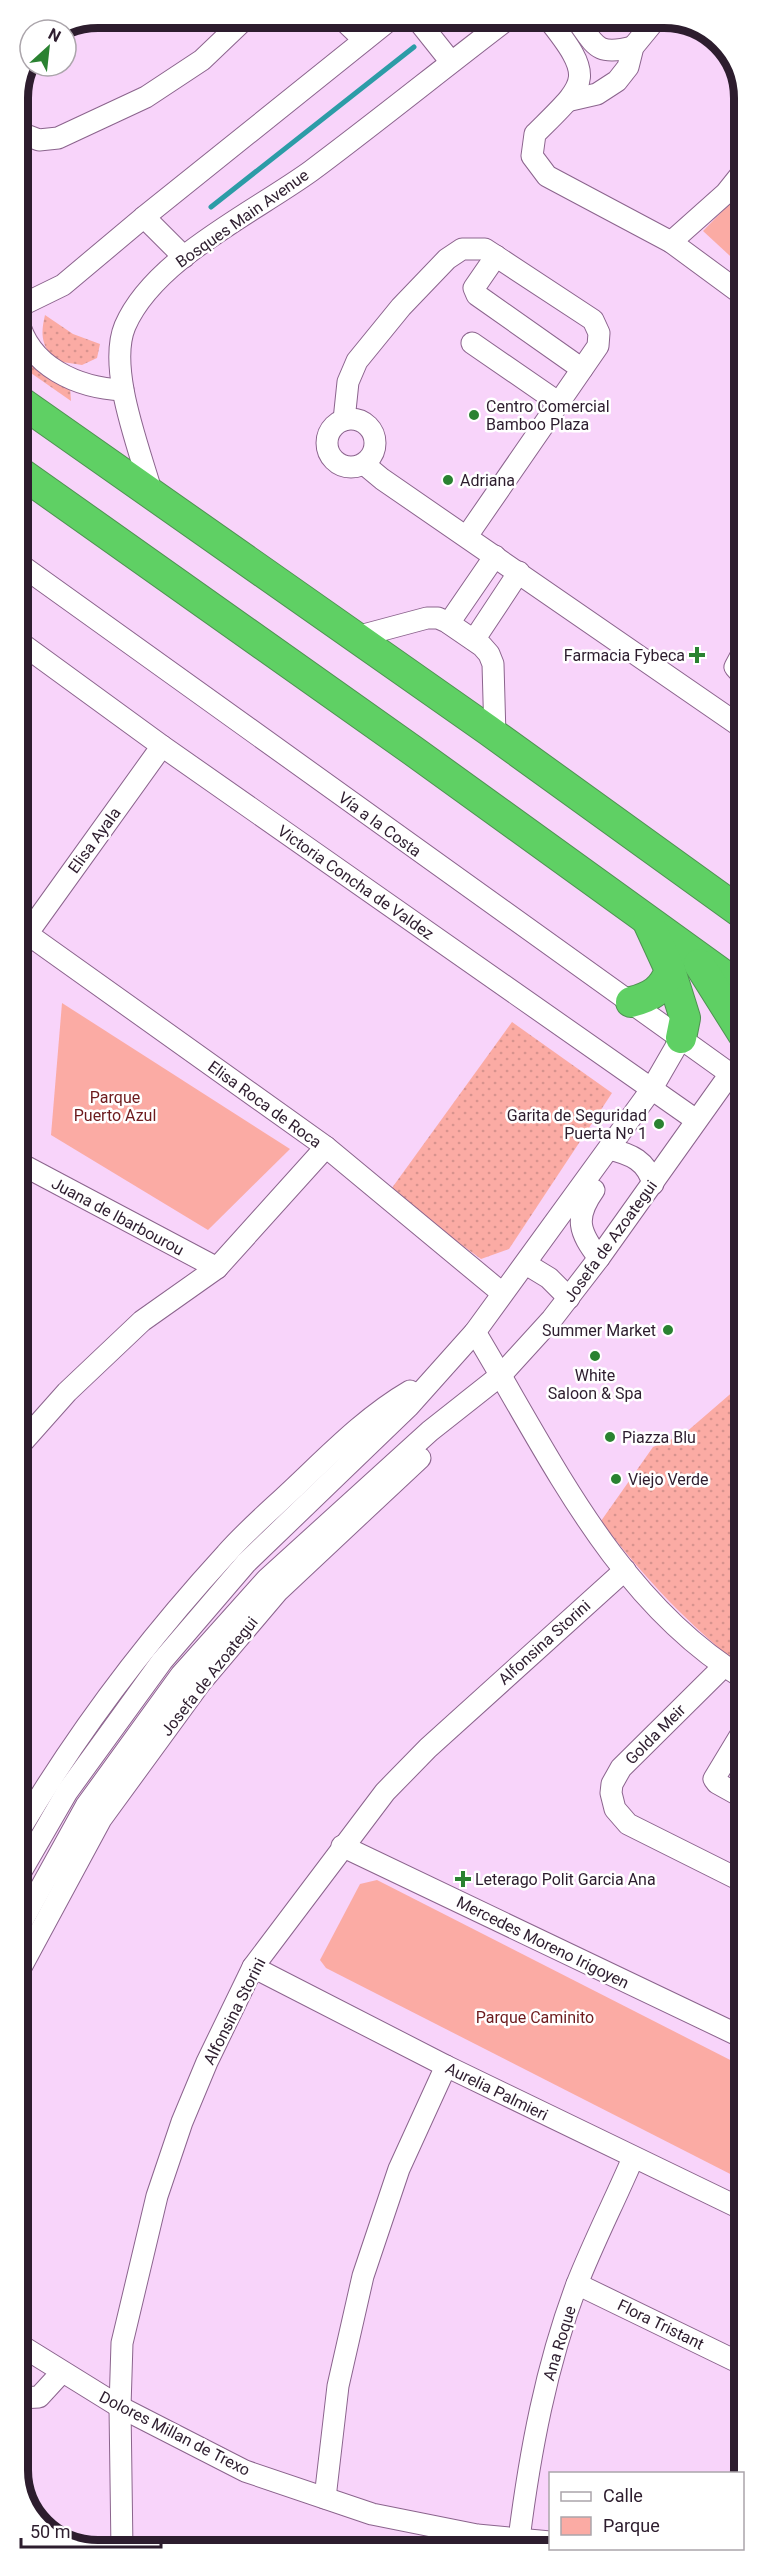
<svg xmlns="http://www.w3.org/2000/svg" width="762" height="2568" font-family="Roboto,sans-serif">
<defs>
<pattern id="grass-dots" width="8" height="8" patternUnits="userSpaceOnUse" patternTransform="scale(1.5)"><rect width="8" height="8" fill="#fbaba4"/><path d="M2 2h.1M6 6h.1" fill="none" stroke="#d7938e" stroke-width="1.8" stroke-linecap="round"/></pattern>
</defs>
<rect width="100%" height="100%" fill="#f8d4fa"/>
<!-- grass -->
<g fill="url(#grass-dots)">
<path d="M45,315L73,334L100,344L97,358L82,365L56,361C42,346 40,336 45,315Z"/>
<polygon points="23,355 70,387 71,401 18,364 18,357"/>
<polygon points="512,1022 612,1093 509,1249 481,1259 389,1192"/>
<path d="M743,1383V1668C688,1624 644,1578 601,1521L653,1447L684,1434Z"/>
</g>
<!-- park -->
<g fill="#fbaba4">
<polygon points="742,191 742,267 703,231"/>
<polygon points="19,957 21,959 24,1135 19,1131"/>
<polygon points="62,1003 290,1149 208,1230 51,1135"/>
<polygon points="377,1880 744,2067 744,2181 326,1968 320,1960 360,1884"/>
</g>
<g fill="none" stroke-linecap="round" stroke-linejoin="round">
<!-- stream -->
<g stroke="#2c9ca7" stroke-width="5">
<polyline points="442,24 448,18"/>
<polyline points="211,207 414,47"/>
</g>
<!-- minor casing -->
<g stroke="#8b648d" stroke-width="23">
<g id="minor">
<polyline points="341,18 364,40"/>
<polyline points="416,18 451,62"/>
<path d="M548,19C597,80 586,83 535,134L532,156L547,176L671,242L743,295"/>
<path d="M576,19C596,46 596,56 633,47"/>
<polyline points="571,100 597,94 617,81 628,67 633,47 656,19"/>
<polyline points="18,132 39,140 58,138 146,97 202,60 246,18"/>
<polyline points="144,217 184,257"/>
<polyline points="671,242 726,193 742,173"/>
<polyline points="496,256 474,288 477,295 582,369"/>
<polyline points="18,307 63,285 144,217 392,18"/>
<path d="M18,319C29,367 78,388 123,390"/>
<polyline points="472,343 559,403"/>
<circle cx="351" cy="443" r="24"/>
<polyline points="344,420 348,382 357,361 401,307 447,259 462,249 485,249 593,320 599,333 598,346 467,536"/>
<polyline points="364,464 382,479 743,728"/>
<path d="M152,494C140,450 107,369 125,326C154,259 253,213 311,171C378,121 442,69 509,18"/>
<polyline points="18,563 743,1083"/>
<polyline points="449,623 495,556"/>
<polyline points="356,637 427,618 438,618 447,622 482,646 489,654 493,664 495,736"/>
<polyline points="474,640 519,572"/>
<polyline points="18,641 162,746 696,1120"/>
<polyline points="743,652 735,667 743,676"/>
<polyline points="19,928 326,1147 502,1293"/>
<polyline points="27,934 162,746"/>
<path d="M609,1149C631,1154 647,1161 653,1184"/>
<polyline points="19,1163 217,1268"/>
<path d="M594,1190C574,1218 579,1232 599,1258"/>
<polyline points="526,1264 549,1278 569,1298"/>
<path d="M475,1332C550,1456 615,1600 743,1678"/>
<polyline points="19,1446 67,1392 142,1321 217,1268 326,1147"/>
<polyline points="724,1666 621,1768 612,1784 611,1793 615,1809 628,1824 744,1882"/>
<polyline points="743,1731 714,1779 717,1783 744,1798"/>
<path d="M19,1831C77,1733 149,1638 226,1554C247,1530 272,1509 295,1487C331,1453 367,1416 410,1391"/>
<polyline points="342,1846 744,2038"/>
<polyline points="19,1875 67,1792 162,1661 246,1563 408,1407 475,1332 651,1090 681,1038"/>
<polyline points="19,1927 86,1806 181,1675 267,1579 430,1431 501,1375 552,1319 599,1258 730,1074"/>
<polyline points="253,1967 446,2066 744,2210"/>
<polyline points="19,1971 101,1819 201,1682 278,1591 420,1458"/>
<polyline points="577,2284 744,2365"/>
<polyline points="20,2345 120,2407 245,2471 372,2514 477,2535 550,2542"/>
<polyline points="20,2398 39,2397 62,2372"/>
<polyline points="325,2498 338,2386 363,2276 399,2169 446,2066"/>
<path d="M519,2539C530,2452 546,2366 577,2284C594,2241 615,2200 633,2158"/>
<polyline points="122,2550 120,2407 122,2343 157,2196 182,2122 207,2062 253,1967 385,1792 428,1748 625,1570"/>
</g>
</g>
<!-- highway casing -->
<g stroke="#4e9151" stroke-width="32">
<g id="highway">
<polyline points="18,400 488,730 743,914"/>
<polyline points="18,471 412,750 743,989"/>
<polyline points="699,964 743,1034"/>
<polyline points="670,970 685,1018 681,1038"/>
<path d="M631,1002C651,997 663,990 670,970L648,922"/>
</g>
</g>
<!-- minor -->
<use href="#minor" stroke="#fff" stroke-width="21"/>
<!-- highway -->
<use href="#highway" stroke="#5fd064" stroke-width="30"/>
</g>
<!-- markers -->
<g fill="#2a8231" stroke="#fff" stroke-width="2">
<circle cx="474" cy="415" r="6"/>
<circle cx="448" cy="480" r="6"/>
<path d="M694 646h6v6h6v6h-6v6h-6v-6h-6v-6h6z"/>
<circle cx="659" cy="1124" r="6"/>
<circle cx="668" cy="1330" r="6"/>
<circle cx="595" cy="1356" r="6"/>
<circle cx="610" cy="1437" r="6"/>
<circle cx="616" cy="1479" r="6"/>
<path d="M460 1870h6v6h6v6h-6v6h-6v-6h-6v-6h6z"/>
</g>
<g text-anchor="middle" stroke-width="5" stroke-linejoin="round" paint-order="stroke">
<!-- street labels -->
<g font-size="16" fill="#2d1d2e" stroke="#fff">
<text transform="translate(242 218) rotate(-35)" y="6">Bosques Main Avenue</text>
<text transform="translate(380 824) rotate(36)" y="6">Vía a la Costa</text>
<text transform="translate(94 840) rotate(-54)" y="6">Elisa Ayala</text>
<text transform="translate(356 882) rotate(35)" y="6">Victoria Concha de Valdez</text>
<text transform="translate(265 1104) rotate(36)" y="6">Elisa Roca de Roca</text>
<text transform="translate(118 1216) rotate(28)" y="6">Juana de Ibarbourou</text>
<text transform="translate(610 1241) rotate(-54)" y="6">Josefa de Azoategui</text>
<text transform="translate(544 1642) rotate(-42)" y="6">Alfonsina Storini</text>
<text transform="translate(209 1676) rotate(-52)" y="6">Josefa de Azoategui</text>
<text transform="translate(655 1734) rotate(-45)" y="6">Golda Meir</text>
<text transform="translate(543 1942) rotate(26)" y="6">Mercedes Moreno Irigoyen</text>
<text transform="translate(234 2011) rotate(-63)" y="6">Alfonsina Storini</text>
<text transform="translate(497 2091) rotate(26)" y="6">Aurelia Palmieri</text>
<text transform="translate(661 2324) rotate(26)" y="6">Flora Tristant</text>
<text transform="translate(559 2343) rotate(-73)" y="6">Ana Roque</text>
<text transform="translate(175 2433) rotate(27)" y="6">Dolores Millan de Trexo</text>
</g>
<!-- poi labels -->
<g font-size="16" fill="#2d1d2e" stroke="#fff" text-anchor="start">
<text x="486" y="412">Centro Comercial<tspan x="486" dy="18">Bamboo Plaza</tspan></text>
<text x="460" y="486">Adriana</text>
<text x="685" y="661" text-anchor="end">Farmacia Fybeca</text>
<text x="647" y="1121" text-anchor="end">Garita de Seguridad<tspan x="647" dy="18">Puerta Nº 1</tspan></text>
<text x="656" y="1336" text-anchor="end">Summer Market</text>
<text x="595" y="1381" text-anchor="middle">White<tspan x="595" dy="18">Saloon &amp; Spa</tspan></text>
<text x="622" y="1443">Piazza Blu</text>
<text x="628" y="1485">Viejo Verde</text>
<text x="475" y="1885">Leterago Polit Garcia Ana</text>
</g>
<!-- park labels -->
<g font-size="16" fill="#6d1b1d" stroke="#fff">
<text x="115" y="1103">Parque<tspan x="115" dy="18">Puerto Azul</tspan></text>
<text x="535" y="2023">Parque Caminito</text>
</g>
</g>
<!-- crop -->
<path d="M0 0H762V2568H0ZM98 28H664A70 70 0 0 1 734 98V2470A70 70 0 0 1 664 2540H98A70 70 0 0 1 28 2470V98A70 70 0 0 1 98 28Z" fill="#fff" fill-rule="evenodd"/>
<path fill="none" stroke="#2d1d2e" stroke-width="8" d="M98 28H664A70 70 0 0 1 734 98V2470A70 70 0 0 1 664 2540H98A70 70 0 0 1 28 2470V98A70 70 0 0 1 98 28Z"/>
<!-- legend -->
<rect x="549" y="2472" width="195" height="78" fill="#ffffff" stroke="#aba5ab" stroke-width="1.5"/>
<rect x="561" y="2492" width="30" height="9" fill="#ffffff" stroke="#aba5ab" stroke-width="1.5"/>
<text x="603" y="2502" font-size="18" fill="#2d1d2e">Calle</text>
<rect x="561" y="2517" width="30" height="18" fill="#fbaba4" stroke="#aba5ab" stroke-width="1.5"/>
<text x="603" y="2532" font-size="18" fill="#2d1d2e">Parque</text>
<!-- north arrow -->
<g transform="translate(48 48) rotate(27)"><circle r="28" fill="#ffffff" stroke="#aba5ab" stroke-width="1.5"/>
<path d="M0-4.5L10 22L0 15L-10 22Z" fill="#2a8231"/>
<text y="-9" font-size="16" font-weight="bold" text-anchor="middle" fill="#2d1d2e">N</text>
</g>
<!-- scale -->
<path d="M21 2538v9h140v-9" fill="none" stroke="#2d1d2e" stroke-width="3"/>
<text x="30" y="2538" font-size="18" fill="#2d1d2e" stroke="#ffffff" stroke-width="4.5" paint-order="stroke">50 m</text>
</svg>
